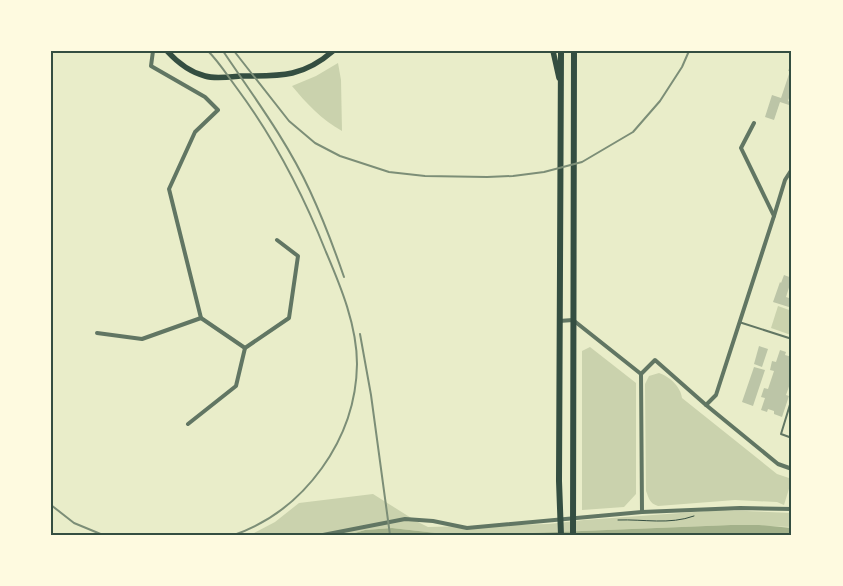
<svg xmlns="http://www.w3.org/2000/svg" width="843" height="586" font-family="'PT Sans',sans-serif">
<rect width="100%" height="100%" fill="#e9edc9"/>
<!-- green -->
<g fill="#cad2ad">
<path d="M338,63L341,80L342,131C322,120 306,103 292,86L316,76Z"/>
<polygon points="778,306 792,311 791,335 771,328"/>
<polygon points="590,347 636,383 636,494 624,507 582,510 582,351"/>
<path d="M659,373C669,376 681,387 682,398L777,474L792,479L784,505L777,502L735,500L658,506C649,503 649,498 646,491L645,384L649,376Z"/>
<polygon points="373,494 416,521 428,527 549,524 584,520 722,510 792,513 792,527 731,525 532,533 436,533 392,528 365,530 348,535 250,535 275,522 299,503"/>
</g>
<!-- water -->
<polygon fill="#a3b18a" points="731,525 759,525 792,528 792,535 348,535 365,530 392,528 436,533 532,533"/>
<!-- building -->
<g fill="#bcc5a7">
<polygon points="790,66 792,67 792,89 788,101 792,103 792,106 780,102 774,120 765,117 772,95 781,98 790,71 788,71"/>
<polygon points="784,275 792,278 786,297 792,299 792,308 773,302 780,282 781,283"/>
<polygon points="759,346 768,349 762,367 754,364"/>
<polygon points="780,350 786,352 785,355 792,357 792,378 786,395 789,396 782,417 774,414 774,411 768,409 767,412 761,410 765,398 761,397 764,388 768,389 774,371 770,370 772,361 776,362"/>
<polygon points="754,367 765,370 753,406 742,402"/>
</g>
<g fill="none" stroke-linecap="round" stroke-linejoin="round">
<!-- path -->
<path stroke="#344e41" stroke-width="1" d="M618,520C644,519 669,525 694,516"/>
<!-- service -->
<g stroke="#617663" stroke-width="2">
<polyline points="739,322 792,339"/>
<polyline points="792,398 781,434 792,438"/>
</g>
<!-- minor -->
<g stroke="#617663" stroke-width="4">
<polyline points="153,51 151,66 205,97 218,110 195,132 169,189 201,318 245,348"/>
<polyline points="774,216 785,180 792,169"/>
<polyline points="559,321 573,320 641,374 642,512"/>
<polyline points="97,333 142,339 201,318"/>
<polyline points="641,374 655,360 706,405 716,395 774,216 741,148 754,123"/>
<polyline points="706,405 778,464 792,469"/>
<polyline points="188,424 236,386 245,348 289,318 298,256 277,240"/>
<polyline points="323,535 405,519 433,521 467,528 642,512 740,508 792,509"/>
</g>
<!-- secondary -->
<g stroke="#344e41" stroke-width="5.5">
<path d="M167,51C178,63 189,72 205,76C215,79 229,77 240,76C279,76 302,78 333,51"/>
<polyline points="553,51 559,78"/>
</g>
<!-- primary -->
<g stroke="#344e41" stroke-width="6">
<polyline points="561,535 559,481 561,51"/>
<polyline points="573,535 574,51"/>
</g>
<!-- rail -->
<g stroke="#7c8e77" stroke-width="2">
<path d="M208,51C219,62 227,75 236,87C274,138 303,194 326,252C341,287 357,326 357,364C356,439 305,510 234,535"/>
<path d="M223,51C254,97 287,141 310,191C323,219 334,248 344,277"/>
<polyline points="234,51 289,121 315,143 340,156 389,172 425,176 487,177 513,176 544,172 582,162 633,132 660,101 682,67 689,51"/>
<polyline points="360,334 371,395 390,535"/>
<polyline points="51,505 74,523 103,535"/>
</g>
</g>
<!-- border -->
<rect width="843" height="586" fill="none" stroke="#fefae0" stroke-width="105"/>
<rect x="52" y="52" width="738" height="482" fill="none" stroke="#344e41" stroke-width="2"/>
</svg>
